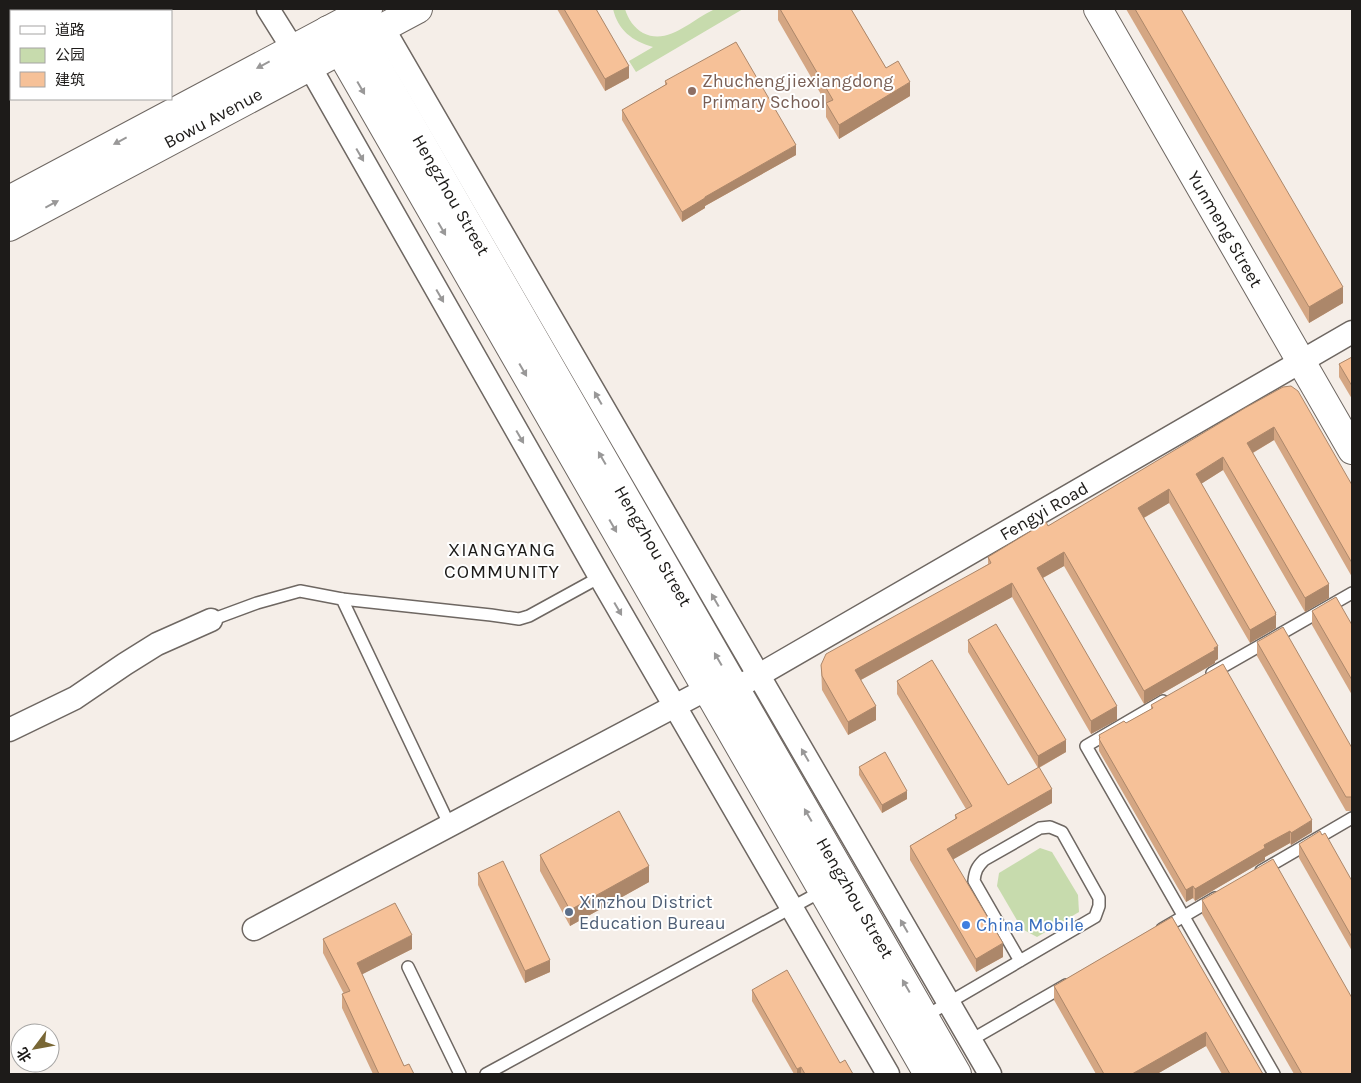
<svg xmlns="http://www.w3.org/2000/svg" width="1361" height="1083" font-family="Karla,'Noto Sans SC',sans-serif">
<rect width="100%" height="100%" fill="#f5eee8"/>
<!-- green -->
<g fill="#c7dbad">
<path d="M613,9H625C628,19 634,28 643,33C668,46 691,20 713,10C721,6 734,9 743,9L636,72L629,61L653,47C632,41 618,30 613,9Z"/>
<polygon points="1040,848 1052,852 1078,895 1079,912 1037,937 1022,929 997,886 999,873"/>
</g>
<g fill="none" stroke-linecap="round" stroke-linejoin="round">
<!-- lane casing -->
<g stroke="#6e6762" stroke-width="14">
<g id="lane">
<polyline points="342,599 491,615 519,619 529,616 600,577"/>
<polyline points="211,620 257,603 300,591 342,599 450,826"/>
<polyline points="1212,673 1352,593"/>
<polyline points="1163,701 1086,746 1274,1074"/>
<polyline points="1261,871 1352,818"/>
<polyline points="1162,929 1215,898"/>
<polyline points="408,967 460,1074"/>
<path d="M924,1017L1095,917L1099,906V898L1062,832L1050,827L1040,828L984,860C977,867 975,871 974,881L1020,961"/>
<polyline points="971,1040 1066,985"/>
<polyline points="486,1074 822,891"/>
</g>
</g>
<!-- street casing -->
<g stroke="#6e6762" stroke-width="25">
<g id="street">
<polyline points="268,9 293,49"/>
<polyline points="383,28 990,1074"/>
<polyline points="310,67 600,577 888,1074"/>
<polyline points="747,682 1352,332"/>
<polyline points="9,730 75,698 125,664 157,644 211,620"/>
<polyline points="254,929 707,689"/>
</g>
</g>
<!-- secondary casing -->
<g stroke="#6e6762" stroke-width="30">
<g id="secondary">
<polyline points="1098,9 1352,450"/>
<polyline points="350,19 957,1074"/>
<polyline points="328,30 928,1074"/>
<polyline points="9,200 368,9"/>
<polyline points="9,227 418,9"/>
</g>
</g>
<!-- lane -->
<use href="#lane" stroke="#fff" stroke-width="11"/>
<!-- street -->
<use href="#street" stroke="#fff" stroke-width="22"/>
<!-- secondary -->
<use href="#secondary" stroke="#fff" stroke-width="28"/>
</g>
<!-- wall -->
<g fill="#d4a683">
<polygon points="557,9 596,9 629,78 605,91"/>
<polygon points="778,9 851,9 886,68 910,96 839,139 826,117 826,103 778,20"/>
<polygon points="1126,9 1181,9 1343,303 1309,323"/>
<polygon points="665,81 796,155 705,206 705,208 682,222 622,120 622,110 665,85"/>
<polygon points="1352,357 1352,399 1339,377 1339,364"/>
<polygon points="1283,387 1352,485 1352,577 1274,440 1253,453 1329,598 1305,612 1223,470 1201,484 1276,613 1276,628 1250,643 1169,503 1144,518 1218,659 1215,661 1215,663 1144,704 1064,566 1043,578 1117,720 1091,734 1012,597 861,680 876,720 848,735 822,690 821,665 988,564 988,557 1048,526"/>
<polygon points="1312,611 1352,625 1352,695 1312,625"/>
<polygon points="968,640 1066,752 1039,768 1052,803 953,859 1003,957 976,972 910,860 910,846 955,819 955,815 966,809 897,694 897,681 1008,785 1038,768 968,652"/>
<polygon points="1257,642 1352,748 1352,811 1346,811 1257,656"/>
<polygon points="1151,705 1312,832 1291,845 1290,843 1265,857 1265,860 1195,901 1193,898 1186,902 1099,751 1099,735 1126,723 1151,709"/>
<polygon points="859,767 907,799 882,813 859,775"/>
<polygon points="1299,844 1352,881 1352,951 1299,858"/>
<polygon points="540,855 649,882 570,926 540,871"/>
<polygon points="478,873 550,972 525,983 478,885"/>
<polygon points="1202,900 1352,1074 1294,1074 1202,914"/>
<polygon points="1172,917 1263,1074 1222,1074 1206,1046 1157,1074 1096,1074 1054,1000 1054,986"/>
<polygon points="323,939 412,949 362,974 404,1066 414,1074 373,1074 342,1008 342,994 344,994 323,953"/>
<polygon points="752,990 840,1063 853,1074 794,1074 752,1001"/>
</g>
<!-- shaded-wall -->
<g fill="#ac876a">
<polygon points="629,66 629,78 605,91 605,79"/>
<polygon points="910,82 910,96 839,139 839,125"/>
<polygon points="796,145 796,155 705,206 705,208 682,222 682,212 705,197"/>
<polygon points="1343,287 1343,303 1309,323 1309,307"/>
<polygon points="1274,427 1274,440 1247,456 1247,443"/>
<polygon points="1223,457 1223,470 1196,487 1196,474"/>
<polygon points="1169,489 1169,503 1138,521 1138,508"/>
<polygon points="1064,552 1064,566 1037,581 1037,568"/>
<polygon points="1012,583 1012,597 855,683 855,670"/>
<polygon points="1329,584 1329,598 1305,612 1305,598"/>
<polygon points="1276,613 1276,628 1250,643 1250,630"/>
<polygon points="1218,646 1218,659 1215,661 1215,663 1144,704 1144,691"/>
<polygon points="876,706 876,720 848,735 848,722"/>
<polygon points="1117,706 1117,720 1091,734 1091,721"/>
<polygon points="1066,740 1066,752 1038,768 1038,756"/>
<polygon points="1052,789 1052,803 947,863 947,849"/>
<polygon points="907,791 907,799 882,813 882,805"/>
<polygon points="1312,820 1312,832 1291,845 1291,833"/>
<polygon points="1290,831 1290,843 1265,857 1265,860 1195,901 1195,889 1264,845"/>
<polygon points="649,866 649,882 570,926 570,910"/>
<polygon points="1193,886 1193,898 1186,902 1186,890"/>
<polygon points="412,935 412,949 357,977 357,963"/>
<polygon points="1003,943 1003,957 976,972 976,959"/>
<polygon points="550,960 550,972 525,983 525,971"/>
<polygon points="1206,1032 1206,1046 1157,1074 1132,1074"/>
<polygon points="801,1067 801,1074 797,1074 797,1069"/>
</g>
<!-- building -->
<g fill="#f6c198" stroke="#ac876a">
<polygon points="564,9 596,9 629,66 605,79"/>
<polygon points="780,9 851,9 886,68 898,61 910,82 839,125 826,103 833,100"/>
<polygon points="1135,9 1181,9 1343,287 1309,307"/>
<polygon points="736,42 796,145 705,197 705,198 682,212 622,110 667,84 665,81"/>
<polygon points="1352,357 1352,386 1339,364"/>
<polygon points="1291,386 1298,391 1352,485 1352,563 1274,427 1247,443 1329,584 1305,598 1223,457 1196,474 1276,613 1275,613 1276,615 1250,630 1169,489 1138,508 1218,646 1214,648 1215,650 1144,691 1064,552 1037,568 1117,706 1091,721 1012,583 855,670 876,706 848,722 822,676 821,665 826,654 991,563 988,557 1046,522 1048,526 1245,408 1283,387"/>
<polygon points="1336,597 1352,625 1352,680 1312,611"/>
<polygon points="996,624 1066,740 1038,756 968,640"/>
<polygon points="1283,627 1352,748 1352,797 1346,797 1257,642"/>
<polygon points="932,660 1008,785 1039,767 1052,789 947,849 1003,943 976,959 910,846 957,818 955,815 972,806 897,681"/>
<polygon points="1223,664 1312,820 1291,833 1290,831 1264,845 1265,848 1195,889 1193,886 1186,890 1099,739 1100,738 1099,735 1124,721 1126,723 1153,708 1151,705"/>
<polygon points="885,752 907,791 882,805 859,767"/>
<polygon points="619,811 649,866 570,910 540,855"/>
<polygon points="1320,831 1322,835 1325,833 1352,881 1352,937 1299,844"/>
<polygon points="1273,859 1352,998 1352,1074 1302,1074 1202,900"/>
<polygon points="503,861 550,960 525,971 478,873"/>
<polygon points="395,903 412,935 357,963 404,1066 409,1064 414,1074 379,1074 342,994 350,991 323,939"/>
<polygon points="1172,917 1263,1074 1230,1074 1206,1032 1132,1074 1104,1074 1054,986"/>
<polygon points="787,970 840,1063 845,1060 853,1074 805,1074 801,1067 797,1069 752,990"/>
</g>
<!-- one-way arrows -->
<defs><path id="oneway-solid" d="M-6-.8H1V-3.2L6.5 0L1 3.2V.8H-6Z" transform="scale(1.25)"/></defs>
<g fill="#999898">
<use href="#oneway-solid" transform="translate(263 65) rotate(152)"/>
<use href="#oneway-solid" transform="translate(361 88) rotate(60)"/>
<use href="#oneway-solid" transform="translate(120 141) rotate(152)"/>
<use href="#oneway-solid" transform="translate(360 155) rotate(60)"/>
<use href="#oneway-solid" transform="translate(52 204) rotate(-28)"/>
<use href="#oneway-solid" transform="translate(442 229) rotate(60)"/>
<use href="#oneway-solid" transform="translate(440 296) rotate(60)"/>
<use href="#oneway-solid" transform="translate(523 370) rotate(60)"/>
<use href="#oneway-solid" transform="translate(598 398) rotate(-120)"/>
<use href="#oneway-solid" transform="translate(520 437) rotate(60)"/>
<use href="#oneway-solid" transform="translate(602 458) rotate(-120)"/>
<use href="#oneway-solid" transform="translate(613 526) rotate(60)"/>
<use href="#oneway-solid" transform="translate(715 600) rotate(-120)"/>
<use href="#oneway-solid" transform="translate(618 609) rotate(60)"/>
<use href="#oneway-solid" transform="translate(718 659) rotate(-120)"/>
<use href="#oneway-solid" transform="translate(805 755) rotate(-120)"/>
<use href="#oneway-solid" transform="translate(808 815) rotate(-120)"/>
<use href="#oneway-solid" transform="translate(904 926) rotate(-120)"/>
<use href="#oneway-solid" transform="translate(906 986) rotate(-120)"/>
</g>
<!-- markers -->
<circle fill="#8d6e63" stroke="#fff" stroke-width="2" cx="692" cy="91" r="5"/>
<circle fill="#5c6f8a" stroke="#fff" stroke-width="2" cx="569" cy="912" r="5"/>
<circle fill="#3f7fe0" stroke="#fff" stroke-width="2" cx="966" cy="925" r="5"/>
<g text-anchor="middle" stroke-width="4" stroke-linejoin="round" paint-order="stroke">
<!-- education labels -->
<g font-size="18" fill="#785e54" stroke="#fff" text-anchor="start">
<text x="702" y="87">Zhuchengjiexiangdong<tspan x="702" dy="21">Primary School</tspan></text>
</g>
<!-- street labels -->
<g font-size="18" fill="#1d1b19" stroke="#fff">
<text transform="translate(213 118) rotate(-28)" y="6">Bowu Avenue</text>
<text transform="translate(451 195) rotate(60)" y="6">Hengzhou Street</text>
<text transform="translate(1225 229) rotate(60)" y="6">Yunmeng Street</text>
<text transform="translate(1044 511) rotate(-30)" y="6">Fengyi Road</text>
<text transform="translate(653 546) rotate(60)" y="6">Hengzhou Street</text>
<text transform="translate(855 898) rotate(60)" y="6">Hengzhou Street</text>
</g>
<!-- service labels -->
<g font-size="18" fill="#4e5e75" stroke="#fff" text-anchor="start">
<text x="579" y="908">Xinzhou District<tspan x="579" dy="21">Education Bureau</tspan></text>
</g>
<!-- shop labels -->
<g font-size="18" fill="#366cbe" stroke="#fff" text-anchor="start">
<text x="976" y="931">China Mobile</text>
</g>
<!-- neighbourhood labels -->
<g font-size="19" letter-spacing="1" fill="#1d1b19" stroke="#fff">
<text x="502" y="556">XIANGYANG<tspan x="502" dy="22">COMMUNITY</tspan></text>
</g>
</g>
<!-- border -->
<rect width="1361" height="1083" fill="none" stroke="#1d1b19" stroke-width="20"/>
<!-- legend -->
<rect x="10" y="10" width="162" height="90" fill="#ffffff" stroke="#a5a4a3"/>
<rect x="20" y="26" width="25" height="8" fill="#ffffff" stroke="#a5a4a3"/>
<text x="55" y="35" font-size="15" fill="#1d1b19">道路</text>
<rect x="20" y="48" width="25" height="15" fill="#c7dbad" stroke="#a5a4a3"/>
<text x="55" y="60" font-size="15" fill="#1d1b19">公园</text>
<rect x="20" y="72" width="25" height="15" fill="#f6c198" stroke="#a5a4a3"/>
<text x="55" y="85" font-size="15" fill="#1d1b19">建筑</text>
<!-- north arrow -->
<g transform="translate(35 1048) rotate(238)"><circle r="24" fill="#ffffff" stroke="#a5a4a3"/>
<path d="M0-4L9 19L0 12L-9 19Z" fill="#796735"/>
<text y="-8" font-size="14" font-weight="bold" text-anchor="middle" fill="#1d1b19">北</text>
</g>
</svg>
